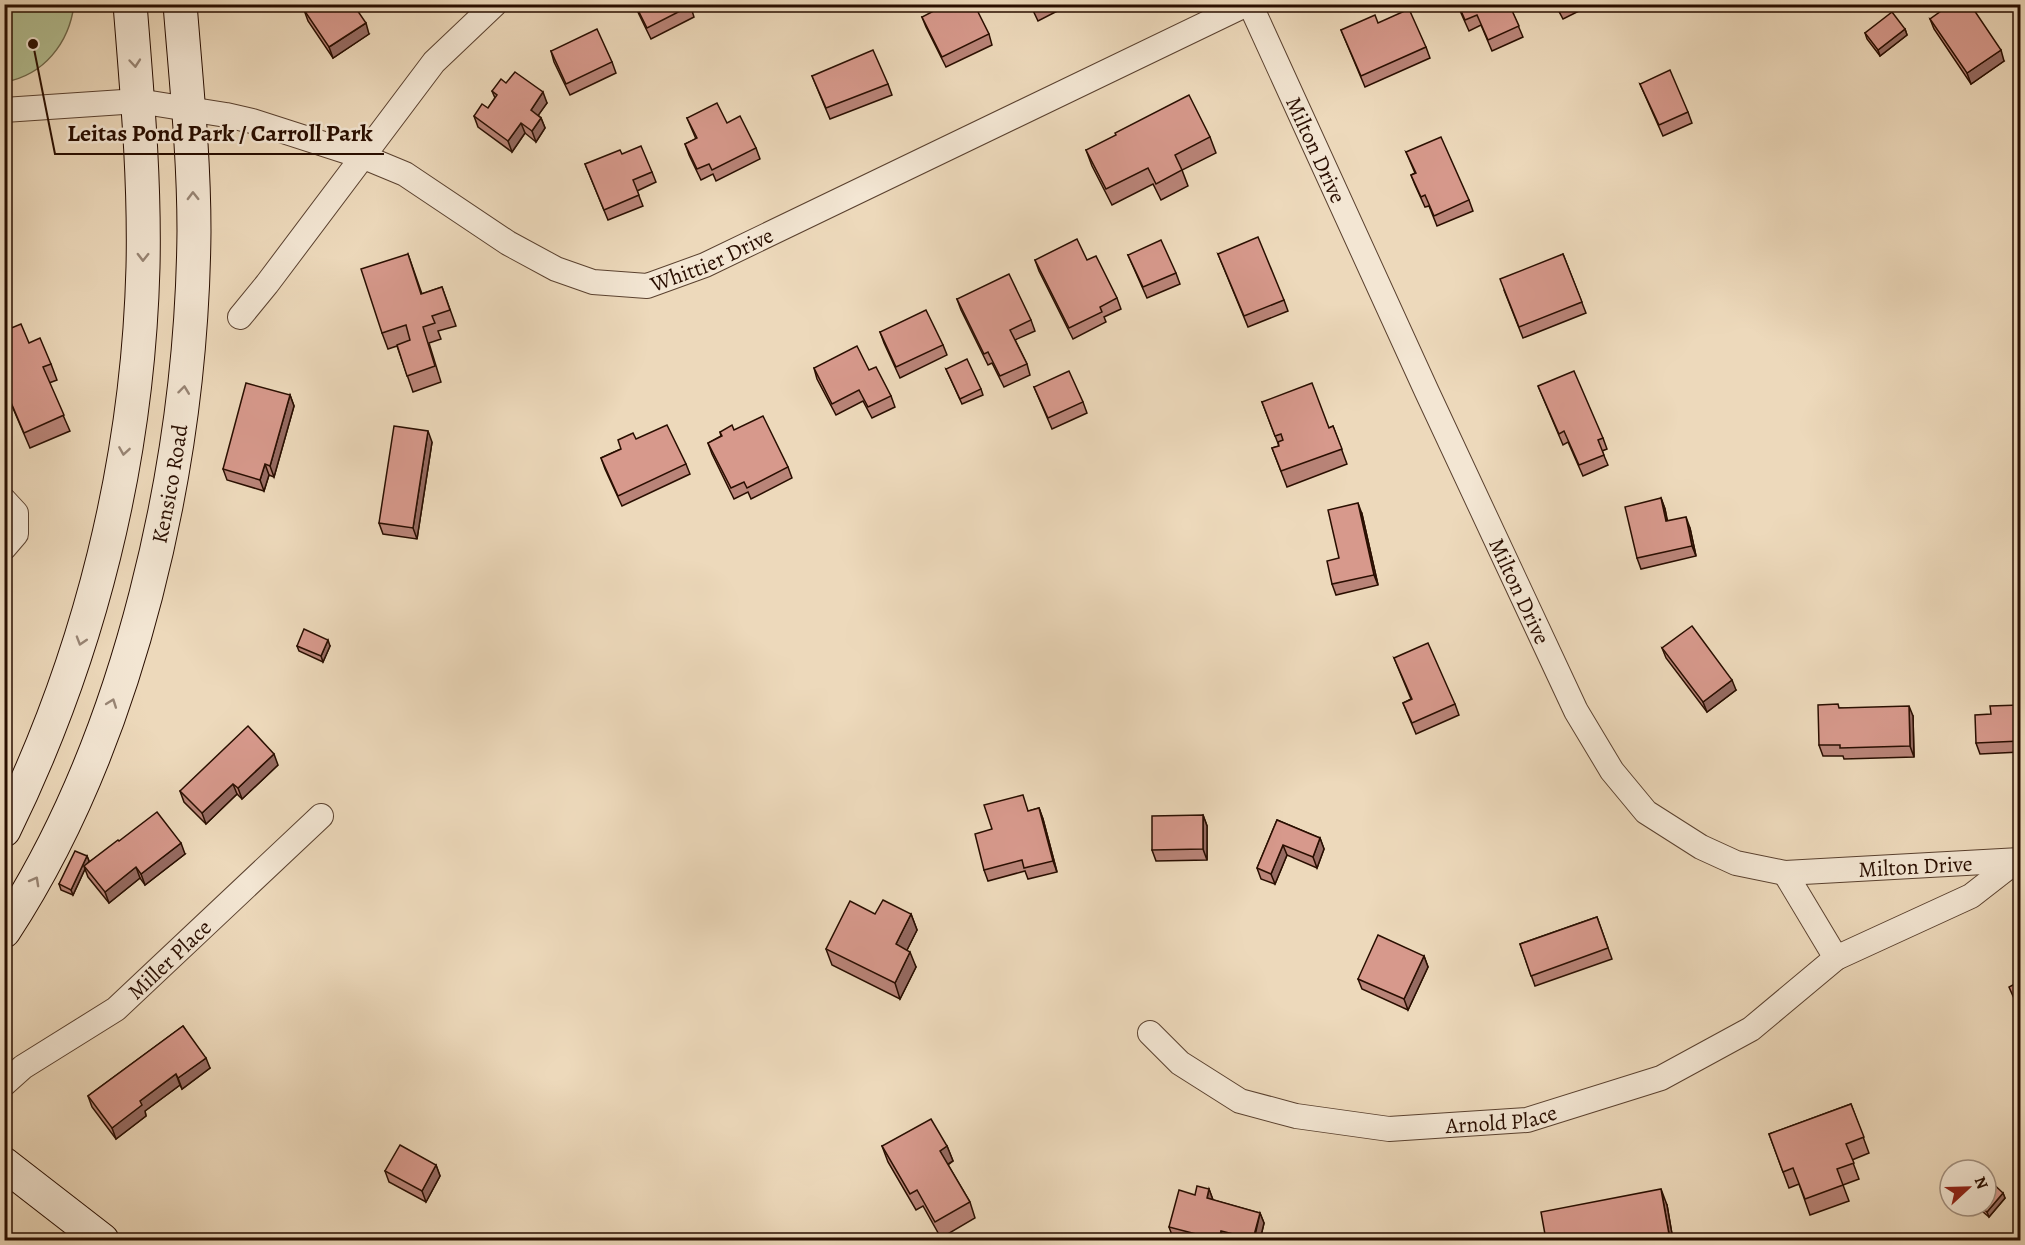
<svg xmlns="http://www.w3.org/2000/svg" width="2025" height="1245" font-family="Alegreya,serif">
<rect width="100%" height="100%" fill="#edd9bb"/>
<filter id="stains"><feTurbulence type="fractalNoise" baseFrequency=".00333" numOctaves="4"/><feColorMatrix values="0 0 0 0 .2 0 0 0 0 .09 0 0 0 0 .02 0 0 0 .5 -.17"/></filter>
<radialGradient id="worn" r=".72"><stop offset=".6" stop-color="#630" stop-opacity="0"/><stop offset="1" stop-color="#630" stop-opacity=".3"/></radialGradient>
<!-- green -->
<path fill="#b4c093" stroke="#6e674a" stroke-width="1.5" d="M4,5H74C69,43 44,75 5,82Z"/>
<g fill="none" stroke-linecap="round" stroke-linejoin="round">
<!-- street casing -->
<g stroke="#5a412f" stroke-width="26">
<g id="street">
<path id="s1" d="M1250,4L1427,392L1576,711L1612,771L1646,812L1701,847L1736,863L1785,873L2020,860"/>
<path id="s2" d="M4,110L138,101L226,115L252,121L364,157L405,174L508,243L556,269L593,282L647,286L705,265L1247,4"/>
<polyline points="240,317 267,284 434,62 495,4"/>
<polyline points="4,500 16,513 16,534 4,548"/>
<polyline points="1785,873 1836,958"/>
<path id="s3" d="M1150,1033L1180,1063L1240,1101L1296,1116L1389,1129L1527,1120L1661,1078L1751,1029L1836,958L1971,896L2016,861"/>
<path id="s4" d="M4,1084L23,1067L116,1009L321,816"/>
</g>
</g>
<!-- secondary casing -->
<g stroke="#290e00" stroke-width="35">
<g id="secondary">
<path d="M4,830C90,655 138,461 143,267C145,179 137,92 130,4"/>
<path id="s5" d="M4,931C131,737 192,462 194,231C194,155 186,80 180,4"/>
<polyline points="4,1164 102,1240"/>
</g>
</g>
<!-- street -->
<use href="#street" stroke="#f3e6d3" stroke-width="24"/>
<!-- secondary -->
<use href="#secondary" stroke="#f3e6d3" stroke-width="33"/>
</g>
<!-- wall -->
<g fill="#b98478" stroke="#290e00" stroke-width="1.5">
<polygon points="634,4 690,4 694,17 651,39"/>
<polygon points="1030,4 1071,4 1038,21"/>
<polygon points="1457,4 1509,4 1523,37 1492,51 1481,25 1469,31"/>
<polygon points="1555,4 1593,4 1563,19"/>
<polygon points="304,10 369,34 333,58 308,21"/>
<polygon points="922,17 989,34 992,45 946,67 926,27"/>
<polygon points="1930,19 2004,61 1971,84 1934,29"/>
<polygon points="1378,23 1426,47 1430,58 1365,87 1341,30"/>
<polygon points="1905,29 1907,35 1880,56 1867,39 1865,33"/>
<polygon points="551,51 612,62 616,73 570,95 554,62"/>
<polygon points="812,76 888,84 892,95 830,119"/>
<polygon points="506,83 547,103 538,115 541,118 545,128 536,142 525,133 512,152 478,127 474,116 488,108 495,98 492,91"/>
<polygon points="1640,84 1688,112 1692,123 1663,136"/>
<polygon points="687,118 727,123 756,148 760,159 716,181 713,174 701,180 689,155 685,144 696,139"/>
<polygon points="1210,137 1216,153 1182,170 1188,186 1161,200 1153,184 1112,205 1092,166 1086,150"/>
<polygon points="1406,152 1469,200 1473,211 1437,226 1429,206 1425,207 1415,185 1411,175 1415,173"/>
<polygon points="622,154 652,172 656,182 637,191 643,206 608,220 585,164"/>
<polygon points="408,254 422,294 442,287 456,326 438,331 441,339 429,343 441,382 413,392 397,346 388,349 382,333"/>
<polygon points="1218,254 1284,300 1288,311 1248,327"/>
<polygon points="1563,254 1586,313 1523,338 1504,290"/>
<polygon points="1128,255 1176,273 1180,284 1147,298"/>
<polygon points="1035,260 1087,260 1117,298 1121,309 1104,317 1106,322 1073,339 1039,271"/>
<polygon points="957,299 1031,320 1035,331 1015,340 1027,364 1030,375 1004,387 992,363 988,365 961,310"/>
<polygon points="4,331 29,343 51,364 57,380 49,383 70,431 30,448 4,387"/>
<polygon points="880,332 943,345 947,355 900,378 884,343"/>
<polygon points="814,368 869,370 891,396 895,407 872,418 863,401 836,415 817,379"/>
<polygon points="946,369 981,389 983,395 962,404"/>
<polygon points="1538,386 1603,438 1607,449 1602,451 1608,465 1583,476 1568,442 1563,445"/>
<polygon points="1034,387 1083,402 1087,413 1052,429"/>
<polygon points="290,395 294,406 274,477 269,475 264,491 227,480 223,469"/>
<polygon points="1262,402 1329,428 1333,426 1347,464 1287,487 1272,448 1279,446"/>
<polygon points="734,430 788,467 792,478 751,499 748,492 734,499 712,454 708,443 721,436 720,432"/>
<polygon points="636,439 686,464 690,474 622,506 605,469 601,458 621,449"/>
<polygon points="432,442 417,539 383,534 379,523"/>
<polygon points="1661,498 1665,509 1667,521 1690,528 1696,556 1641,569 1637,558"/>
<polygon points="1362,514 1378,585 1336,595 1332,584 1339,558"/>
<polygon points="297,646 330,646 323,662 299,651"/>
<polygon points="1662,648 1736,690 1707,712 1666,658"/>
<polygon points="1394,658 1455,704 1459,715 1416,734 1403,703 1411,699"/>
<polygon points="2020,705 2020,752 1980,754 1976,743 1991,714"/>
<polygon points="1840,708 1913,716 1914,757 1844,759 1843,756 1823,756 1819,745"/>
<polygon points="278,765 242,799 237,794 206,824 184,802 180,791"/>
<polygon points="1039,808 1043,819 1057,872 1028,879 1025,871 988,881 984,870 992,829 1029,811"/>
<polygon points="1203,815 1207,826 1207,860 1156,861 1152,850"/>
<polygon points="1277,820 1320,838 1324,849 1317,868 1287,855 1275,884 1261,879 1257,868"/>
<polygon points="119,841 185,854 145,885 140,878 109,903 88,877 85,869 73,895 61,890 59,884 87,856 89,861 88,863"/>
<polygon points="875,914 911,914 917,930 907,950 916,967 900,999 832,965 826,949"/>
<polygon points="1597,917 1612,959 1535,986 1520,944"/>
<polygon points="1424,956 1428,967 1408,1010 1362,989 1358,979"/>
<polygon points="183,1026 210,1068 182,1089 180,1085 145,1111 146,1116 116,1139 92,1107 88,1096"/>
<polygon points="1851,1104 1869,1153 1852,1160 1859,1179 1843,1185 1849,1201 1810,1215 1799,1184 1789,1188 1769,1134"/>
<polygon points="882,1146 947,1146 953,1161 948,1165 970,1202 975,1218 941,1238 923,1206 916,1210 888,1162"/>
<polygon points="436,1165 440,1176 426,1202 389,1182 385,1171"/>
<polygon points="1209,1189 1213,1200 1260,1213 1264,1223 1260,1240 1183,1240 1173,1238 1169,1227 1195,1195"/>
<polygon points="2003,1193 2005,1198 1989,1217 1976,1206 1986,1206"/>
<polygon points="1667,1205 1673,1240 1546,1240"/>
</g>
<!-- shaded-wall -->
<g fill="#966b62" stroke="#290e00" stroke-width="1.5">
<polygon points="366,23 369,34 333,58 329,47"/>
<polygon points="1905,29 1907,35 1880,56 1878,50"/>
<polygon points="2001,50 2004,61 1971,84 1967,73"/>
<polygon points="543,92 547,103 535,120 531,110"/>
<polygon points="541,118 545,128 536,142 532,131"/>
<polygon points="521,123 525,133 512,152 508,141"/>
<polygon points="290,395 294,406 274,477 270,466"/>
<polygon points="428,431 432,442 417,539 413,528"/>
<polygon points="265,464 269,475 264,491 260,480"/>
<polygon points="1661,498 1665,509 1670,532 1666,521"/>
<polygon points="1358,503 1362,514 1378,585 1374,575"/>
<polygon points="1686,517 1690,528 1696,556 1692,546"/>
<polygon points="328,640 330,646 323,662 321,656"/>
<polygon points="1732,680 1736,690 1707,712 1703,702"/>
<polygon points="1909,706 1913,716 1914,757 1910,746"/>
<polygon points="274,754 278,765 242,799 238,788"/>
<polygon points="233,784 237,794 206,824 202,813"/>
<polygon points="1039,808 1043,819 1057,872 1053,861"/>
<polygon points="1203,815 1207,826 1207,860 1203,849"/>
<polygon points="1320,838 1324,849 1317,868 1313,857"/>
<polygon points="181,843 185,854 145,885 141,874"/>
<polygon points="1283,845 1287,855 1275,884 1271,874"/>
<polygon points="87,856 89,861 86,868 84,866 85,869 73,895 71,890"/>
<polygon points="136,867 140,878 109,903 105,892"/>
<polygon points="911,914 917,930 902,960 896,944"/>
<polygon points="910,952 916,967 900,999 895,983"/>
<polygon points="1424,956 1428,967 1408,1010 1404,999"/>
<polygon points="206,1058 210,1068 182,1089 178,1078"/>
<polygon points="176,1074 180,1085 145,1111 146,1116 116,1139 112,1128 140,1101"/>
<polygon points="947,1146 953,1161 945,1166 940,1151"/>
<polygon points="436,1165 440,1176 426,1202 422,1191"/>
<polygon points="1209,1189 1213,1200 1207,1198"/>
<polygon points="1661,1189 1667,1205 1673,1240 1671,1240 1669,1234"/>
<polygon points="2003,1193 2005,1198 1989,1217 1987,1212"/>
<polygon points="1260,1213 1264,1223 1260,1240 1254,1240"/>
<polygon points="1221,1231 1224,1240 1219,1240"/>
</g>
<!-- building -->
<g fill="#d7998c" stroke="#290e00" stroke-width="1.5">
<polygon points="312,4 353,4 366,23 329,47 304,10"/>
<polygon points="635,4 690,4 690,6 647,28"/>
<polygon points="947,4 974,4 989,34 942,57 922,17"/>
<polygon points="1031,4 1045,4 1034,10"/>
<polygon points="1458,4 1509,4 1519,26 1488,40 1477,15 1465,20"/>
<polygon points="1557,4 1567,4 1559,9"/>
<polygon points="1951,4 1970,4 2001,50 1967,73 1930,19"/>
<polygon points="1409,9 1426,47 1361,76 1341,30 1375,15 1378,23"/>
<polygon points="1892,12 1905,29 1878,50 1865,33"/>
<polygon points="597,29 612,62 566,84 551,51"/>
<polygon points="873,50 888,84 826,108 812,76"/>
<polygon points="1670,70 1688,112 1659,125 1640,84"/>
<polygon points="515,72 543,92 531,110 541,118 532,131 521,123 508,141 474,116 482,104 488,108 497,95 492,91 501,79 506,83"/>
<polygon points="1189,95 1210,137 1175,155 1182,170 1156,184 1148,168 1106,189 1086,150 1116,135 1115,133"/>
<polygon points="717,103 727,123 740,116 756,148 712,170 709,164 697,169 685,144 697,138 687,118"/>
<polygon points="1441,137 1469,200 1434,216 1425,195 1421,197 1411,175 1416,173 1406,152"/>
<polygon points="641,146 652,172 633,180 639,195 604,210 585,164 620,150 622,154"/>
<polygon points="1258,237 1284,300 1244,316 1218,254"/>
<polygon points="1077,239 1087,260 1096,256 1117,298 1100,307 1102,312 1069,328 1035,260"/>
<polygon points="1161,240 1176,273 1143,287 1128,255"/>
<polygon points="408,254 421,294 442,287 450,310 432,316 435,323 423,327 435,366 407,376 397,345 410,340 406,325 382,333 361,269"/>
<polygon points="1563,254 1582,302 1519,327 1500,279"/>
<polygon points="1009,274 1031,320 1010,330 1027,364 1000,376 988,352 984,354 957,299"/>
<polygon points="926,310 943,345 896,367 880,332"/>
<polygon points="21,324 29,343 40,338 51,364 43,367 64,415 24,433 4,386 4,331"/>
<polygon points="857,346 869,370 876,367 891,396 868,407 859,390 832,404 814,368"/>
<polygon points="967,359 981,389 960,399 946,369"/>
<polygon points="1069,371 1083,402 1048,418 1034,387"/>
<polygon points="1574,371 1603,438 1598,440 1604,455 1579,465 1564,431 1559,434 1538,386"/>
<polygon points="246,383 290,395 270,466 265,464 260,480 223,469"/>
<polygon points="1312,383 1329,428 1333,426 1342,449 1281,471 1272,448 1279,446 1278,442 1283,440 1281,434 1275,436 1262,402"/>
<polygon points="763,416 788,467 747,488 744,482 731,488 708,443 722,436 720,432 732,425 734,430"/>
<polygon points="667,425 686,464 618,496 601,458 621,449 618,440 633,433 636,439"/>
<polygon points="394,426 428,431 413,528 379,523"/>
<polygon points="1661,498 1666,521 1686,517 1692,546 1637,558 1625,507"/>
<polygon points="1358,503 1374,575 1332,584 1327,561 1339,558 1328,510"/>
<polygon points="1692,626 1732,680 1703,702 1662,648"/>
<polygon points="304,629 328,640 321,656 297,646"/>
<polygon points="1428,643 1455,704 1412,723 1403,703 1412,699 1394,658"/>
<polygon points="1838,704 1839,708 1909,706 1910,746 1840,748 1840,745 1819,745 1818,705"/>
<polygon points="2020,705 2020,741 1976,743 1975,715 1991,714 1990,706"/>
<polygon points="248,726 274,754 238,788 233,784 202,813 180,791"/>
<polygon points="1023,795 1028,811 1039,808 1053,861 1024,868 1022,860 984,870 975,834 992,829 984,805"/>
<polygon points="157,812 181,843 141,874 136,867 105,892 84,866 118,840 119,841"/>
<polygon points="1203,815 1203,849 1152,850 1152,816"/>
<polygon points="1277,820 1320,838 1313,857 1283,845 1271,874 1257,868"/>
<polygon points="75,851 87,856 71,890 59,884"/>
<polygon points="883,900 911,914 896,944 910,952 895,983 826,949 850,901 875,914"/>
<polygon points="1597,917 1608,948 1531,976 1520,944"/>
<polygon points="1378,935 1424,956 1404,999 1358,979"/>
<polygon points="2020,981 2020,1012 2009,987"/>
<polygon points="183,1026 206,1058 178,1078 176,1074 140,1101 142,1105 112,1128 88,1096"/>
<polygon points="1851,1104 1864,1137 1846,1144 1854,1163 1837,1169 1843,1185 1805,1199 1793,1168 1783,1172 1769,1134"/>
<polygon points="931,1119 947,1146 940,1151 970,1202 935,1222 917,1190 910,1194 882,1146"/>
<polygon points="400,1145 436,1165 422,1191 385,1171"/>
<polygon points="1987,1178 2003,1193 1987,1212 1980,1206 1986,1206 1986,1179"/>
<polygon points="1197,1186 1209,1189 1207,1198 1260,1213 1253,1239 1221,1231 1219,1240 1169,1227 1179,1190 1195,1195"/>
<polygon points="1661,1189 1669,1234 1650,1237 1651,1240 1546,1240 1541,1212"/>
</g>
<!-- one-way arrows -->
<defs><path id="oneway-chevron" d="M-2-3.5L2.5 0L-2 3.5" fill="none" stroke-width="1.6" stroke-linecap="round" stroke-linejoin="round" transform="scale(1.5)"/></defs>
<g stroke="#988574">
<use href="#oneway-chevron" transform="translate(135 63) rotate(85)"/>
<use href="#oneway-chevron" transform="translate(193 196) rotate(-91)"/>
<use href="#oneway-chevron" transform="translate(143 257) rotate(91)"/>
<use href="#oneway-chevron" transform="translate(184 390) rotate(-83)"/>
<use href="#oneway-chevron" transform="translate(124 451) rotate(99)"/>
<use href="#oneway-chevron" transform="translate(81 641) rotate(107)"/>
<use href="#oneway-chevron" transform="translate(112 703) rotate(-70)"/>
<use href="#oneway-chevron" transform="translate(35 881) rotate(-61)"/>
</g>
<g text-anchor="middle" stroke-width="5" stroke-linejoin="round" paint-order="stroke">
<!-- street labels -->
<g font-size="22" fill="#290e00" stroke="#f3e6d3">
<text dy="8" stroke="none"><textPath href="#s1" startOffset="160">Milton Drive</textPath></text>
<text dy="8" stroke="none"><textPath href="#s2" startOffset="754">Whittier Drive</textPath></text>
<text dy="8" stroke="none"><textPath href="#s5" startOffset="480">Kensico Road</textPath></text>
<text dy="8" stroke="none"><textPath href="#s1" startOffset="646">Milton Drive</textPath></text>
<text dy="8" stroke="none"><textPath href="#s1" startOffset="1186">Milton Drive</textPath></text>
<text dy="8" stroke="none"><textPath href="#s4" startOffset="208">Miller Place</textPath></text>
<text dy="8" stroke="none"><textPath href="#s3" startOffset="378">Arnold Place</textPath></text>
</g>
</g>
<!-- callouts -->
<path fill="none" stroke="#290e00" stroke-width="2" d="M33 44L55 154H384"/>
<circle fill="#290e00" stroke="#f3e6d3" stroke-width="2" cx="33" cy="44" r="6"/>
<g font-size="24" text-anchor="middle" font-weight="bold" fill="#290e00" stroke="#f3e6d3" stroke-width="5" stroke-linejoin="round" paint-order="stroke">
<text x="220" y="141">Leitas Pond Park / Carroll Park</text>
</g>
<!-- margin -->
<rect width="2025" height="1245" fill="none" stroke="#edd9bb" stroke-width="24"/>
<rect x="6" y="6" width="2013" height="1233" fill="none" stroke="#290e00" stroke-width="3"/>
<rect x="12" y="12" width="2001" height="1221" fill="none" stroke="#290e00" stroke-width="1.5"/>
<!-- north arrow -->
<g transform="translate(1968 1188) rotate(68)"><circle r="28" fill="#f3e6d3" stroke="#a2907f" stroke-width="1.5"/>
<path d="M0-4.5L10 22L0 15L-10 22Z" fill="#8f2418"/>
<text y="-9" font-size="16" font-weight="bold" text-anchor="middle" fill="#290e00">N</text>
</g>
<rect width="100%" height="100%" filter="url(#stains)"/>
<rect width="100%" height="100%" fill="url(#worn)"/>
</svg>
